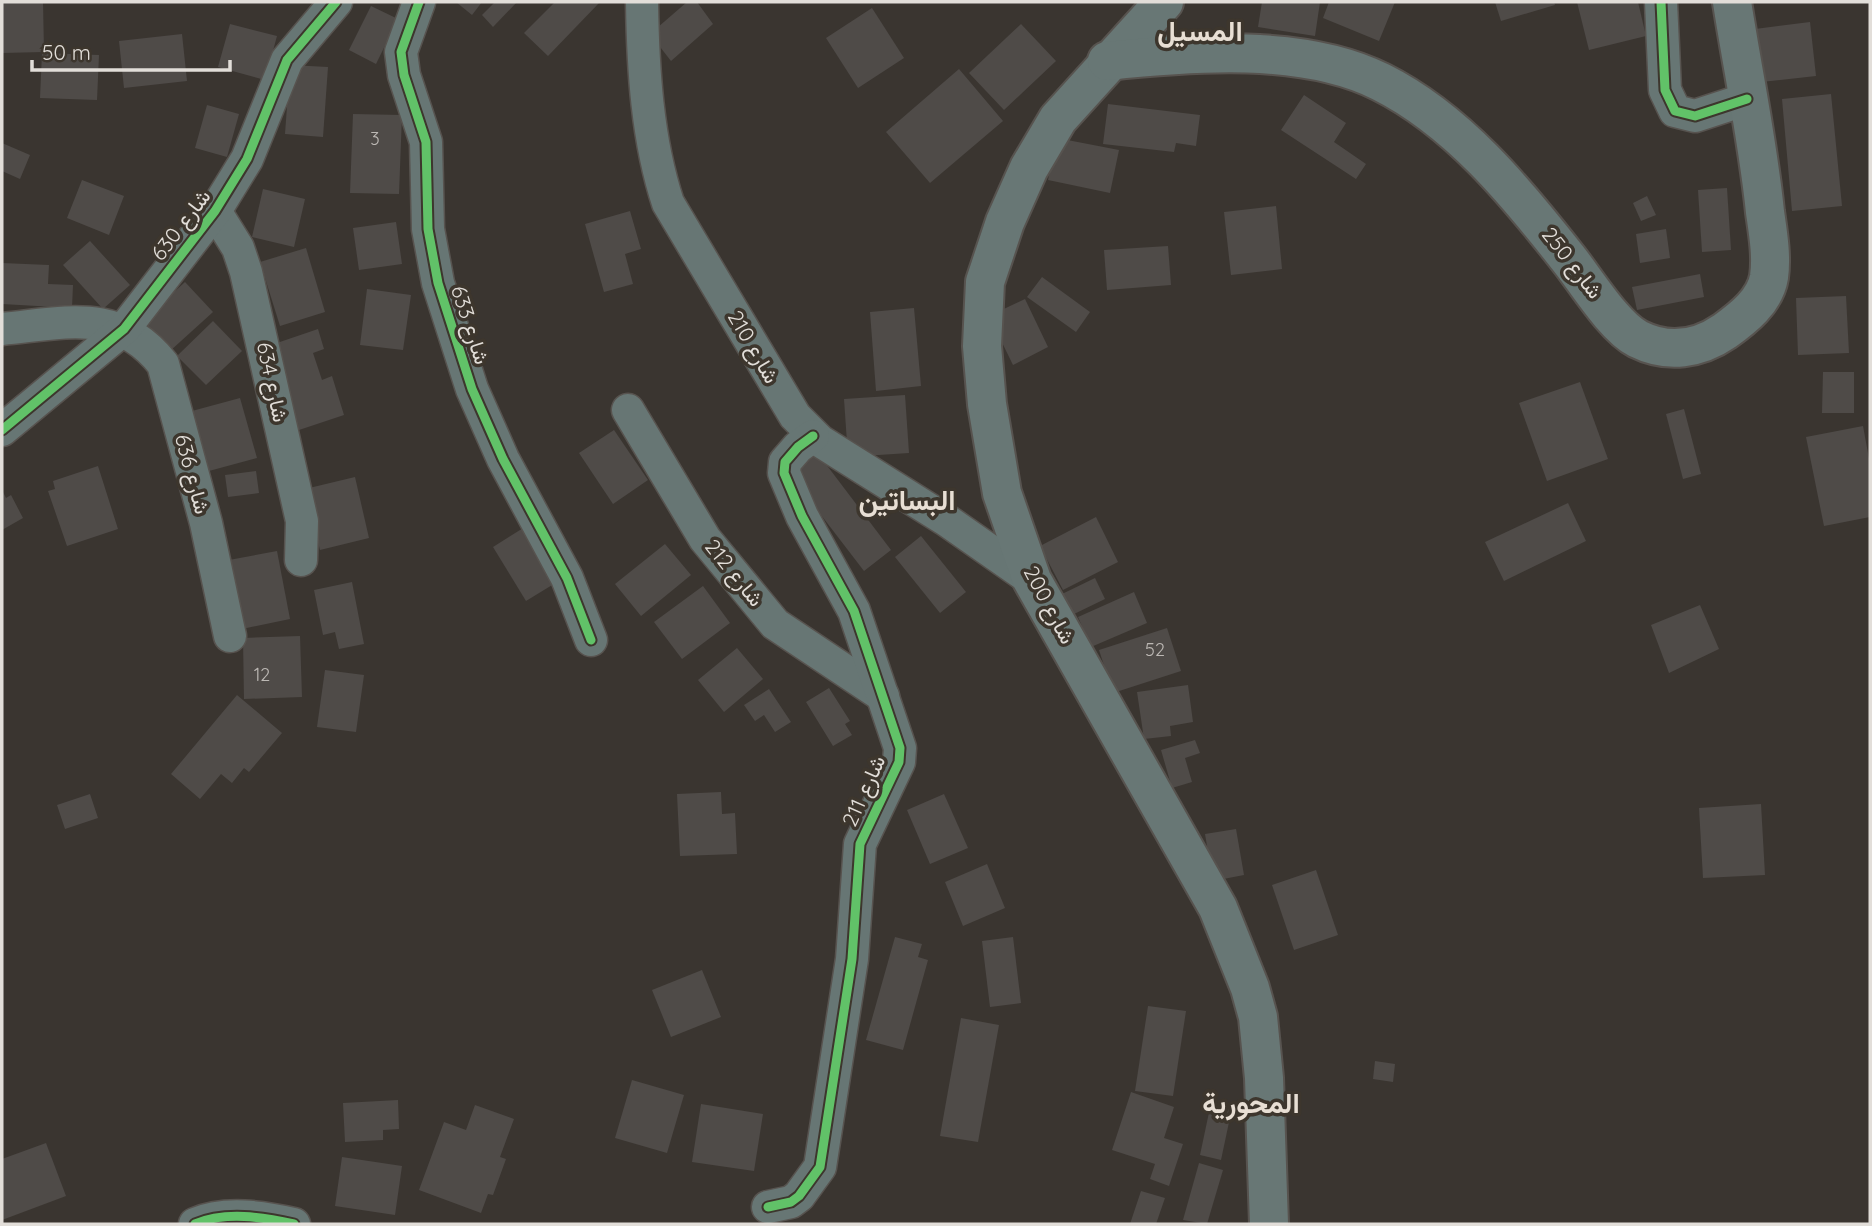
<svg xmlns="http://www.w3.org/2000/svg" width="1872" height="1226" font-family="Quicksand,Vazirmatn,sans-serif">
<rect width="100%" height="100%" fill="#3a3530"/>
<!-- building -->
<g fill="#4f4b48">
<polygon points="2,2 43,2 44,52 2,53"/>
<polygon points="456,2 482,2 472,15"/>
<polygon points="495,2 517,2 493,27 482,15"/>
<polygon points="555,2 600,2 548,56 524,33"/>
<polygon points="687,2 697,2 713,24 671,61 650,34"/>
<polygon points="1262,2 1320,2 1315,36 1258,27"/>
<polygon points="1329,2 1395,2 1379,41 1323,18"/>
<polygon points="1495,2 1554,2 1555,5 1501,21"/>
<polygon points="1577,2 1638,2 1646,36 1589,50"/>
<polygon points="371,6 398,19 376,64 349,50"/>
<polygon points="872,8 904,58 858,88 826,38"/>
<polygon points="1810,22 1816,76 1761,82 1755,29"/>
<polygon points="230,24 277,36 265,80 218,67"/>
<polygon points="1021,24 1056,61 1004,110 969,73"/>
<polygon points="182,34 187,81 124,88 119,41"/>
<polygon points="42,53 99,55 97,100 40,98"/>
<polygon points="290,65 328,67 323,137 285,134"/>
<polygon points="959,69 1003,121 930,183 886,132"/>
<polygon points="1831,94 1842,206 1792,211 1782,99"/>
<polygon points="1304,95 1346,123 1334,142 1366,164 1356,179 1281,130"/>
<polygon points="1108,104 1200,115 1196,146 1176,143 1174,152 1103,144"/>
<polygon points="207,105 239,114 227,157 195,148"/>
<polygon points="353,114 402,115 399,194 350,193"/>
<polygon points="1057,138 1119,150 1110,193 1048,180"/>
<polygon points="2,143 30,155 20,179 2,171"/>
<polygon points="82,180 124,196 109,235 67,218"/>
<polygon points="1727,188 1731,250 1702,252 1698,190"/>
<polygon points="263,189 305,199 294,247 252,237"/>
<polygon points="1647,196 1656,215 1641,221 1633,203"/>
<polygon points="1276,206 1282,269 1231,275 1224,212"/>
<polygon points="630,211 641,249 625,254 633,284 604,292 585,224"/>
<polygon points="396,222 402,264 359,270 353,228"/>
<polygon points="1666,229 1670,258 1640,263 1636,234"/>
<polygon points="90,241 130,285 103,309 63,265"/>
<polygon points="1168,246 1171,285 1107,290 1104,250"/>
<polygon points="306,248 325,312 280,326 260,262"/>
<polygon points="2,263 49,265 48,284 73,285 72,308 2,304"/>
<polygon points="1700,274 1704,297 1637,310 1632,287"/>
<polygon points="1042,277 1090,312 1076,332 1027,297"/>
<polygon points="185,282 213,312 170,351 142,321"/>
<polygon points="367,289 411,295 403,350 360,345"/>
<polygon points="1846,296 1849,353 1798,355 1796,298"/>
<polygon points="1025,299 1048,347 1013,365 989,316"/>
<polygon points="914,308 921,386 876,391 870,312"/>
<polygon points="213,321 242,351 206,385 177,356"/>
<polygon points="318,329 324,349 313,353 322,380 332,376 344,415 299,430 271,345"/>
<polygon points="1823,372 1854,372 1854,413 1822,413"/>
<polygon points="1580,382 1608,459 1547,481 1519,403"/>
<polygon points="905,395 909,453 848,457 844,399"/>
<polygon points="240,398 257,458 209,471 192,411"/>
<polygon points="1684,409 1701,474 1683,479 1666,414"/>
<polygon points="1863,426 1870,464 1870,517 1824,526 1806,437"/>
<polygon points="614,430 648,480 613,504 579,453"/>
<polygon points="816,451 891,550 864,571 788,472"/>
<polygon points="98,466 118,529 67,546 48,491 55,489 53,481"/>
<polygon points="256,471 259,493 228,497 225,475"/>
<polygon points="355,477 369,538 320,550 305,489"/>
<polygon points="2,490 6,498 11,495 23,518 2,530"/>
<polygon points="1568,503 1586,541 1504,581 1485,542"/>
<polygon points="1096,517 1118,562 1063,590 1040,546"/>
<polygon points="528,525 562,579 526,601 493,547"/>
<polygon points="921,536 966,592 940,613 895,557"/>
<polygon points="665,544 691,575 641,616 615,584"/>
<polygon points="277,551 290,619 242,629 229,560"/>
<polygon points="1095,578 1105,599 1072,615 1062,594"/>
<polygon points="352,582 364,644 339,649 335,632 323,635 314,590"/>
<polygon points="703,586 730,623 682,659 654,622"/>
<polygon points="1134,592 1147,623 1091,647 1078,617"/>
<polygon points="1700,605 1719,649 1669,673 1651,625"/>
<polygon points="1167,628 1181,671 1113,693 1099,650"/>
<polygon points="300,636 302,697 244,699 243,638"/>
<polygon points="737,648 763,679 724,712 698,680"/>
<polygon points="325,670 364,675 356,732 317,727"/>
<polygon points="1188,685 1193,722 1170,726 1171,736 1144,739 1137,692"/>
<polygon points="829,688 850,721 845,724 852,735 833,746 806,702"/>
<polygon points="769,689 791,722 775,732 764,715 755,721 744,705"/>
<polygon points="237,695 282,733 249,772 244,768 232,783 221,774 200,799 171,774"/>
<polygon points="1195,740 1200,753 1185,758 1192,782 1172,788 1161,750"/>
<polygon points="721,792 722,814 735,813 737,854 680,856 677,794"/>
<polygon points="90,794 98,818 65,829 57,805"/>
<polygon points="944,794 968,848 930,864 907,810"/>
<polygon points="1761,804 1765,875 1703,878 1699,808"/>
<polygon points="1236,829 1244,875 1213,881 1205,834"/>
<polygon points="987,864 1005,908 963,926 945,882"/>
<polygon points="1316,870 1338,935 1294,950 1272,885"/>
<polygon points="895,937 922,944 918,957 928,960 903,1050 866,1040"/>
<polygon points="1013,937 1021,1003 990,1007 982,941"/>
<polygon points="702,970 721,1017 671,1037 652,990"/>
<polygon points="1148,1006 1186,1011 1173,1096 1135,1091"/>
<polygon points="961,1018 999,1025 978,1142 940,1136"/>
<polygon points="1375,1061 1395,1064 1393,1082 1373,1079"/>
<polygon points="632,1080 684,1095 667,1153 615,1138"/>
<polygon points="1131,1092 1174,1107 1164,1138 1183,1144 1169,1186 1150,1179 1155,1164 1112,1150"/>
<polygon points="398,1100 399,1129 383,1130 383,1140 345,1142 343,1103"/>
<polygon points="1211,1103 1232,1108 1221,1160 1200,1155"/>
<polygon points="701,1104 763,1114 754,1171 692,1162"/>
<polygon points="475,1105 514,1119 500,1157 506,1159 493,1195 488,1194 481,1213 419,1190 444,1122 466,1130"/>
<polygon points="46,1143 66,1196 2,1220 2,1159"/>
<polygon points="342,1157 402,1166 395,1215 335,1206"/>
<polygon points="1199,1163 1223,1170 1207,1224 1183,1220"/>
<polygon points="1141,1191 1165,1198 1156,1224 1130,1224"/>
</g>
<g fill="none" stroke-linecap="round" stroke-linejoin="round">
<!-- minor casing -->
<g stroke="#57534f" stroke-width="35">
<g id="minor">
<polyline points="419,2 401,52 404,75 426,142 428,229 438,283 472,389 503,459 567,578 591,640"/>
<path d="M642,2C643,69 647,139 668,203L795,416L820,441L946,520L1032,580"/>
<polyline points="1661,2 1665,90 1675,111 1695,116 1747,99"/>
<polyline points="215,211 238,248 246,272 302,521 301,560"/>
<path d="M2,329C66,323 118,307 163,364L206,523L230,636"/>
<polyline points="628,410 705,539 775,624 883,696"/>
<polyline points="2,430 124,329 215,211 247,159 287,60 336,2"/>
<polyline points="768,1207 791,1202 799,1196 820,1167 852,959 860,844 899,762 900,748 854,611 802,516 784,473 785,462 798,447 813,436"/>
<path d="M195,1224C225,1211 263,1217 294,1224"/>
</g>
</g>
<!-- secondary casing -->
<g stroke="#57534f" stroke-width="42">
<g id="secondary">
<polyline points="1164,2 1058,119 1029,168 1005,222 985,282 982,346 987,404 1002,493 1032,580 1218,908 1250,988 1258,1017 1264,1078 1269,1224"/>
<path d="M1107,61C1192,52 1304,43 1381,82C1457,120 1516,192 1567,257C1585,279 1613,326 1638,339C1668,354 1699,349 1725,331C1743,318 1765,301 1769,277C1772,256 1768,233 1765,212C1758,142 1743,72 1732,2"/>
</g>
</g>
<!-- minor -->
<use href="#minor" stroke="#677674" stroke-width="32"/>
<!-- secondary -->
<use href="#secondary" stroke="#687775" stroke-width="38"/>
<!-- cycleway casing -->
<g stroke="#3d362d" stroke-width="13">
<g id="cycleway">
<polyline points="419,2 401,52 404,75 426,142 428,229 438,283 472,389 503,459 567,578 591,640"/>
<polyline points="1661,2 1665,90 1675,111 1695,116 1747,99"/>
<polyline points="2,430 124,329 215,211 247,159 287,60 336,2"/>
<polyline points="768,1207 791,1202 799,1196 820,1167 852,959 860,844 899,762 900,748 854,611 802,516 784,473 785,462 798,447 813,436"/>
<path d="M195,1224C225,1211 263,1217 294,1224"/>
</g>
</g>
<!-- cycleway -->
<use href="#cycleway" stroke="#61c268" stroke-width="9"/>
</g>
<g text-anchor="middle" stroke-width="7" stroke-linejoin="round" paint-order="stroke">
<!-- number labels -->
<g font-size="18" fill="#bdb9b5">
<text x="375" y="145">3</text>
<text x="1155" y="656">52</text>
<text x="262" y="681">12</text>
</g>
<!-- street labels -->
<g font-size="21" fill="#e2ded9" stroke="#3d362d">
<text transform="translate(181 225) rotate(-53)" y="7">شارع 630</text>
<text transform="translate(1572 263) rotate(52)" y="7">شارع 250</text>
<text transform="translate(470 325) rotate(72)" y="7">شارع 633</text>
<text transform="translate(753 347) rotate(60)" y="7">شارع 210</text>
<text transform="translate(272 382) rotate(78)" y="7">شارع 634</text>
<text transform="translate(192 474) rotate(75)" y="7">شارع 636</text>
<text transform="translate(734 573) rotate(51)" y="7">شارع 212</text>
<text transform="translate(1049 605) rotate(62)" y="7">شارع 200</text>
<text transform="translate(864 791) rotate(-66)" y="7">شارع 211</text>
</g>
<!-- district labels -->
<g font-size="28" font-weight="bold" fill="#e8dfd4" stroke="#3d362d">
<text x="1200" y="41">المسيل</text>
<text x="907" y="510">البساتين</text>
<text x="1251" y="1113">المحورية</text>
</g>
</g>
<!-- border -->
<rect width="1872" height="1226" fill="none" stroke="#e2ded9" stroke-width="7"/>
<!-- scale -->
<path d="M32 60v10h198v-10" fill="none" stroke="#e2ded9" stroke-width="3.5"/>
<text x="42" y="60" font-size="21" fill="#e2ded9" stroke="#3d362d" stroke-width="5" paint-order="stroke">50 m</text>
</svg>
